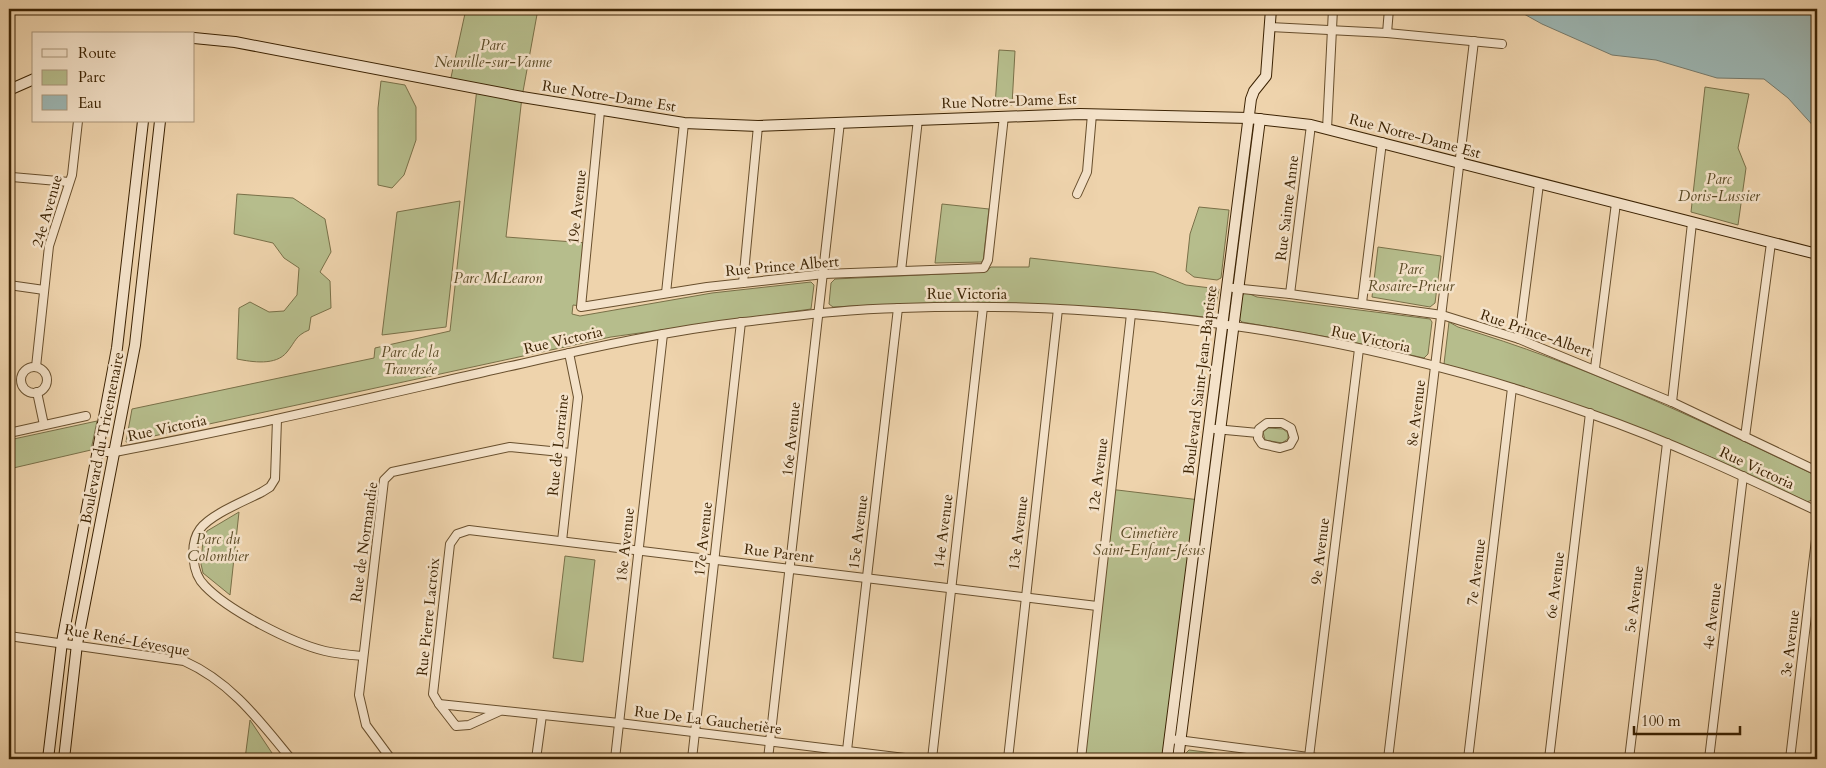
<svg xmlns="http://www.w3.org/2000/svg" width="1826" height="768" font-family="Cardo,serif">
<rect width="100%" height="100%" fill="#eed3ac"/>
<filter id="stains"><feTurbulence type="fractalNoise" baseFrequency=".004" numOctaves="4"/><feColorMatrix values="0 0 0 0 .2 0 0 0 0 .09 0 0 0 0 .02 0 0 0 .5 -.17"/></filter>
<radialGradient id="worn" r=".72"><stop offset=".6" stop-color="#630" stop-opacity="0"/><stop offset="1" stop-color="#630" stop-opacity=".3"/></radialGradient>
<!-- green -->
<g fill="#b6bd8c" stroke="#797048">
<polygon points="466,9 538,9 522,97 506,237 587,243 581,306 573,305 572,314 580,316 712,293 811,282 814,285 811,309 611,337 126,442 132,409 374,358 375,348 450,331 477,88 450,82"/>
<polygon points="999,50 1015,51 1012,105 995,105"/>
<polygon points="381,81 405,85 416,107 416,140 404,175 392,188 378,185 378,108"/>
<polygon points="1705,87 1749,94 1738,148 1746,168 1738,225 1691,212"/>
<path d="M237,194L293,198L325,219L331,252L320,272L330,281L331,308L311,317L309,330C295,336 296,341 287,352C276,366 252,362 237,359L239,308L250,302L269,312L284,311L297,295L299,268L284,258L273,243L234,234Z"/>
<polygon points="460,201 446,327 382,335 397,212"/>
<polygon points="942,204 989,209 983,262 935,263"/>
<polygon points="1199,207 1229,210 1221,278 1217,280 1194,277 1186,271 1190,234"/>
<polygon points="1378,247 1441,256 1435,303 1430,307 1372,297"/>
<path d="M1030,258L1154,272L1186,285L1219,289L1214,315L1213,318C1084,302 963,300 833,307L829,304L831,283L835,279L985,272L991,267H1029Z"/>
<polygon points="1245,292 1257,297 1430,319 1432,322 1428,354 1424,358 1339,339 1242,322 1238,318 1241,298"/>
<path d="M1449,322L1458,327C1581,363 1697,419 1813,474L1815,480L1812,500L1807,502C1690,443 1569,399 1444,364Z"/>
<polygon points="97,421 91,450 9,469 9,440"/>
<polygon points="1268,428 1283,429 1288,433 1288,439 1282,443 1265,440 1263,432"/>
<polygon points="1109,489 1200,500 1167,759 1081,759"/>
<polygon points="239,512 230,595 203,573 201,564 203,539 207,531"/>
<polygon points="565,556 595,560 583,662 553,658"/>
<polygon points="250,720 276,759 245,759"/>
<polygon points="1189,750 1262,759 1185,759 1186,753"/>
</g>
<!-- water -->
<polygon fill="#9cb6b3" stroke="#767b6d" points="1515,9 1817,9 1817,130 1788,98 1764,79 1717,78 1656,60 1612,55 1542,24"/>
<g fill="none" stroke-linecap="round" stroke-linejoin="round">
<!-- street casing -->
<g stroke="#684f2d" stroke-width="10">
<g id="street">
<polyline points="1270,27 1387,33 1502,44"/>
<polyline points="1387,33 1389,9"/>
<polyline points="600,111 581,307 707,287 824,274 984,268 988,260 1004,116"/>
<polyline points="1327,129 1333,9"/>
<polyline points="12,177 69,182"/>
<polyline points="1077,194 1087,172 1092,114"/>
<polyline points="901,271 918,119"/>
<polyline points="743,283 758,126"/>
<polyline points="9,285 44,290"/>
<polyline points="1233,288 1290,294 1442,315 1519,339 1672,402 1817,471"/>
<polyline points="666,293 684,123"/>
<polyline points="1290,294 1311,125"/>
<polyline points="1362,303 1382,142"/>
<polyline points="1519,339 1539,184"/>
<polyline points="36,367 49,246 72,175 78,121"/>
<circle cx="34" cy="380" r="13"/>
<polyline points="1595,368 1616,203"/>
<polyline points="37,392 44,425"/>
<polyline points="1672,402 1692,223"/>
<path d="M277,419L275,479L270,487L262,492C245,501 211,514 200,529C189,544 192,574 205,586C229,611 292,643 325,651C338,654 351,655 363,656"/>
<polygon points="1267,423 1282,423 1291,428 1294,438 1290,445 1280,448 1262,444 1258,438 1259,429"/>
<polyline points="1215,429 1258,433"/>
<polyline points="9,433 86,416"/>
<polyline points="1745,437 1771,243"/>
<path d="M99,452H115C239,429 361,400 484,372C570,353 656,332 743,322C795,316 848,309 900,308C1131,299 1374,336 1591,414C1669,441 1743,476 1817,511"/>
<polyline points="562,541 578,397 569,353"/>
<path d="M9,636L184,661C231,682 259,720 291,759"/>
<polyline points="439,704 433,694 450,544 457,534 469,530 1097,606"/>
<polyline points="500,711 469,725 456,726 439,704 619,723 913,759"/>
<polyline points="1170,739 1324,759"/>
<polyline points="1309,757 1359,349"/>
<polyline points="391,759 366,725 359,695 384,480 392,472 510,447 571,453"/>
<polyline points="536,759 542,715"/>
<polyline points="615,759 663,334"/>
<polyline points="692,759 741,322"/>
<polyline points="768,759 840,122"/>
<polyline points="846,759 898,308"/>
<polyline points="932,759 983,307"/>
<polyline points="1008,759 1058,309"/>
<polyline points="1081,759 1131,314"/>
<polyline points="1388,759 1474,41"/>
<polyline points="1468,759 1512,388"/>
<polyline points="1549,759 1590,413"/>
<polyline points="1629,759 1667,443"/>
<polyline points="1709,759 1743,476"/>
<polyline points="1790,759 1817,531"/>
</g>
</g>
<!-- secondary casing -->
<g stroke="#3c2303" stroke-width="12">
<g id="secondary">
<polyline points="194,38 235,42 522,97 684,123 758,126 1080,114 1249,118 1311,125 1817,254"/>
<polyline points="9,90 34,79"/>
<polyline points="48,759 62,642 117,348 143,121"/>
<polyline points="64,759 77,644 135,345 160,121"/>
<polyline points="1167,759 1251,99 1254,91 1266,76 1271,9"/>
<polyline points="1178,759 1260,119"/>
</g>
</g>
<!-- street -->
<use href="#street" stroke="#f4e2c9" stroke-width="8"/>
<!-- secondary -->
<use href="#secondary" stroke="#f4e2c9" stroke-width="10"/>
</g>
<g text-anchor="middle" stroke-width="5" stroke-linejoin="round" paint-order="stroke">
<!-- park labels -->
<g font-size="15" font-style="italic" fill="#5a4a25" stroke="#f4e2c9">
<text x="493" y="50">Parc<tspan x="493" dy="17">Neuville-sur-Vanne</tspan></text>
<text x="1719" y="184">Parc<tspan x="1719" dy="17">Doris-Lussier</tspan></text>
<text x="1411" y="274">Parc<tspan x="1411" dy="17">Rosaire-Prieur</tspan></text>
<text x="498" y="283">Parc McLearon</text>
<text x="410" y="357">Parc de la<tspan x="410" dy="17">Traversée</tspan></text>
<text x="1149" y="538">Cimetière<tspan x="1149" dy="17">Saint-Enfant-Jésus</tspan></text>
<text x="218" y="544">Parc du<tspan x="218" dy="17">Colombier</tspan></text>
</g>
<!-- street labels -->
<g font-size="15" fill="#3c2303" stroke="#f4e2c9">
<text transform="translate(609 96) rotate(9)" y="5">Rue Notre-Dame Est</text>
<text transform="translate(1009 101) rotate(-2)" y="5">Rue Notre-Dame Est</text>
<text transform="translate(1415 136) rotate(15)" y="5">Rue Notre-Dame Est</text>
<text transform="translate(577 207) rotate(-84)" y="5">19e Avenue</text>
<text transform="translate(1287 208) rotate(-83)" y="5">Rue Sainte Anne</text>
<text transform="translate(47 211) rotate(-74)" y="5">24e Avenue</text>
<text transform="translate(782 266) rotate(-5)" y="5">Rue Prince Albert</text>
<text x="967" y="299">Rue Victoria</text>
<text transform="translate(1536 333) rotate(19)" y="5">Rue Prince-Albert</text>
<text transform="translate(1371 339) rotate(12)" y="5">Rue Victoria</text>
<text transform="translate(563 340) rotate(-13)" y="5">Rue Victoria</text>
<text transform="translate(1200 380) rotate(-83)" y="5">Boulevard Saint-Jean-Baptiste</text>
<text transform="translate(1416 413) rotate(-83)" y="5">8e Avenue</text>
<text transform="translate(167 428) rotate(-12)" y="5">Rue Victoria</text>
<text transform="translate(102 438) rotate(-79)" y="5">Boulevard du Tricentenaire</text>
<text transform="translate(791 439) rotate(-84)" y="5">16e Avenue</text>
<text transform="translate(558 445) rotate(-84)" y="5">Rue de Lorraine</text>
<text transform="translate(1757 468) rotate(25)" y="5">Rue Victoria</text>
<text transform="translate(1098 475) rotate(-83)" y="5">12e Avenue</text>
<text transform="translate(943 531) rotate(-83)" y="5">14e Avenue</text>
<text transform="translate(858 532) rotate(-83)" y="5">15e Avenue</text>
<text transform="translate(1018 533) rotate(-83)" y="5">13e Avenue</text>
<text transform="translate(703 539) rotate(-84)" y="5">17e Avenue</text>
<text transform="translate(364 542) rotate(-82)" y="5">Rue de Normandie</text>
<text transform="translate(625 545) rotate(-84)" y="5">18e Avenue</text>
<text transform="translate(1320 551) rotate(-83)" y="5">9e Avenue</text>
<text transform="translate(779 553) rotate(7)" y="5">Rue Parent</text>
<text transform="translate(1476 572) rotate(-83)" y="5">7e Avenue</text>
<text transform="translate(1555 585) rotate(-83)" y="5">6e Avenue</text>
<text transform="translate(1634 599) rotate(-83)" y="5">5e Avenue</text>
<text transform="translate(1712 616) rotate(-83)" y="5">4e Avenue</text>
<text transform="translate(428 617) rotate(-84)" y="5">Rue Pierre Lacroix</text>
<text transform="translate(127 640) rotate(10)" y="5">Rue René-Lévesque</text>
<text transform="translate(1790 643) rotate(-83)" y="5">3e Avenue</text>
<text transform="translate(708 720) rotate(7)" y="5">Rue De La Gauchetière</text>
</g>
</g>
<!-- margin -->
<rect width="1826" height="768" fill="none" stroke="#eed3ac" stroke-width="30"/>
<rect x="10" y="10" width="1806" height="748" fill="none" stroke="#3c2303" stroke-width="2.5"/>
<rect x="15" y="15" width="1796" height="738" fill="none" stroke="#3c2303"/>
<!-- legend -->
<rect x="32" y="32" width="162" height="90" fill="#f4e2c9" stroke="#aa967a"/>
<rect x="42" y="49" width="25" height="8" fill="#f4e2c9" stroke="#aa967a"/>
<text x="78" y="58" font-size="15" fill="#3c2303">Route</text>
<rect x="42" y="70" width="25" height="15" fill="#b6bd8c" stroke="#aa967a"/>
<text x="78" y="82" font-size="15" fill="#3c2303">Parc</text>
<rect x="42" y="95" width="25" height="15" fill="#9cb6b3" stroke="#aa967a"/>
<text x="78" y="108" font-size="15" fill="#3c2303">Eau</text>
<!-- scale -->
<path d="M1634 726v8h106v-8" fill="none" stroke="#3c2303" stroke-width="2.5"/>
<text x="1641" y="726" font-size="15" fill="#3c2303" stroke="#f4e2c9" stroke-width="4" paint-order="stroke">100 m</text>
<rect width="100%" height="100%" filter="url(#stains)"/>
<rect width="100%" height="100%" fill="url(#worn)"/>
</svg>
